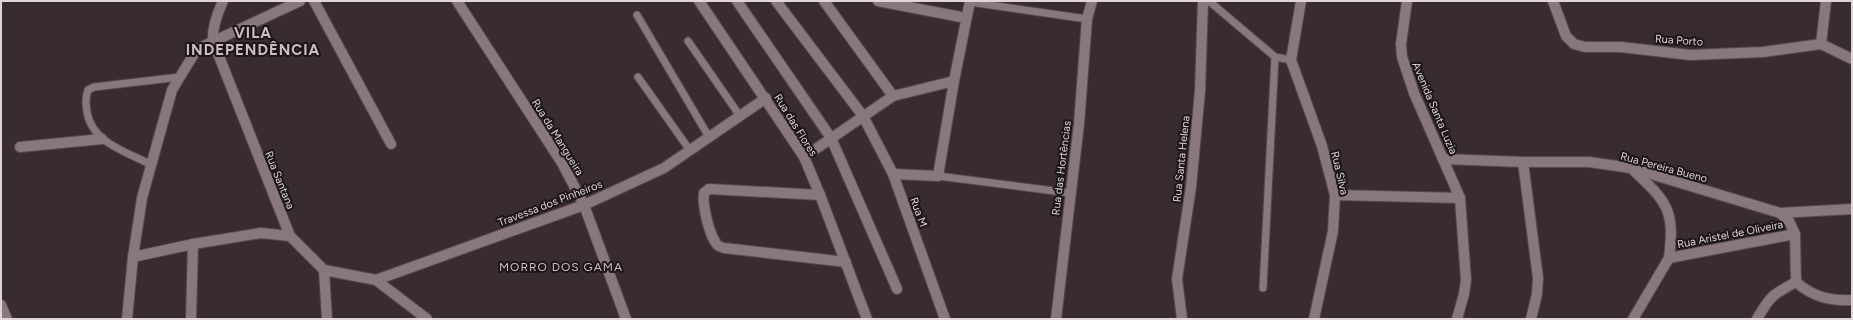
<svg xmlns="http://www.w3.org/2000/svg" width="1853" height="320" font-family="Figtree,sans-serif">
<rect width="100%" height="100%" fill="#392b32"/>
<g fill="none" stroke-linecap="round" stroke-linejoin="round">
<!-- service casing -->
<g stroke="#55494f" stroke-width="9">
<g id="service">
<polyline points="1209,1 1275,57 1291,60"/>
<polyline points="970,2 1087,19"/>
<polyline points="637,15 709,137"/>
<polyline points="688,41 740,116"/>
<polyline points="638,77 689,149"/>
<path d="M152,165C127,152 92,143 87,112C86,104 85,98 88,90L94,87L180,77"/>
<polyline points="938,176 1070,193"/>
<polyline points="1263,288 1275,57"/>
</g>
</g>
<!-- minor casing -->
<g stroke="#55494f" stroke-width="12">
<g id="minor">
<path d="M223,1C217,14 212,27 213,41L290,236L324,270L327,319"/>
<polyline points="314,1 391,144"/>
<polyline points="457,1 562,163 584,205 626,319"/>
<polyline points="699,1 804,157 820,195 867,319"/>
<polyline points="737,1 831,138 897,289"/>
<polyline points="776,1 863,116 893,174 945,319"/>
<polyline points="824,1 893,96"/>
<polyline points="878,1 966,18"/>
<polyline points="1301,1 1291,60 1322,146 1335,195 1333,231 1314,319"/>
<polyline points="1553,1 1566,36 1574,44 1585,47 1621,47 1690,55 1763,52 1821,44 1852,59"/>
<polyline points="1821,44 1826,1"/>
<polyline points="20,147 102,139"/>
<polyline points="804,157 893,96 954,81"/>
<polyline points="1443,159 1523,162 1589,162 1631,168 1780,213 1852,209"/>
<polyline points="1523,162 1538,278 1537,294 1531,319"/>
<path d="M1633,170C1667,202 1675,209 1669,258"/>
<polyline points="893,174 938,176 954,81 970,1"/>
<path d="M820,195L709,189L704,193C702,204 709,234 716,243C717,246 721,247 724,248L846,262"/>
<polyline points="1335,195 1460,198"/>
<polyline points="1780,213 1789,221 1795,234 1796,282"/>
<polyline points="133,257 193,244 261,233 290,236"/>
<polyline points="324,270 376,280 584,205 664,168 766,98"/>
<polyline points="376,280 427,319"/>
<polyline points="1,305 7,319"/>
<polyline points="127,319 133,257 142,198 172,90 197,49 300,1"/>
<polyline points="191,319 193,244"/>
<polyline points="1056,319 1079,124 1087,19 1092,1"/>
<polyline points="1182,319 1177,279 1191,187 1200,91 1203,1"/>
<polyline points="1633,319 1669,258 1795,234"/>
<path d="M1757,319C1770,296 1772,295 1796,282C1813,297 1830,301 1852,300"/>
</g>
</g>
<!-- tertiary casing -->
<g stroke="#55494f" stroke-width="12">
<polyline id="tertiary" points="1407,1 1401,44 1402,57 1414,93 1460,198 1466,280 1464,294 1457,319"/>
</g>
<!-- service -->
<use href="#service" stroke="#88777f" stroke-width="7"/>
<!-- minor -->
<use href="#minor" stroke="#88777f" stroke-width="10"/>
<!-- tertiary -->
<use href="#tertiary" stroke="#88777f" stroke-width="10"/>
</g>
<g text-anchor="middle" stroke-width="4" stroke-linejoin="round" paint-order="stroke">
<!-- street labels -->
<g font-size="11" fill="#dfd5da" stroke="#1c1519">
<text transform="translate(1679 40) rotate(4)" y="4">Rua Porto</text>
<text transform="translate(1435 108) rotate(67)" y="4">Avenida Santa Luzia</text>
<text transform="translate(796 125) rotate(58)" y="4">Rua das Flores</text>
<text transform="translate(558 137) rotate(58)" y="4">Rua da Mangueira</text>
<text transform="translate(1181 159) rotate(-84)" y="4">Rua Santa Helena</text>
<text transform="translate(1664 167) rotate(15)" y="4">Rua Pereira Bueno</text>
<text transform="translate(1061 168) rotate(-83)" y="4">Rua das Hortências</text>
<text transform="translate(1340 173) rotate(77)" y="4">Rua Silva</text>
<text transform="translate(280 180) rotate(68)" y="4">Rua Santana</text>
<text transform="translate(550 203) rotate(-21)" y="4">Travessa dos Pinheiros</text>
<text transform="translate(919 212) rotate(70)" y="4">Rua M</text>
<text transform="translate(1730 234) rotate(-11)" y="4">Rua Aristel de Oliveira</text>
</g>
<!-- neighbourhood labels -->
<g font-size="12" letter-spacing="1" fill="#cfbcc4" stroke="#1c1519">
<text x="561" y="271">MORRO DOS GAMA</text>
</g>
<!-- district labels -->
<g font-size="15" font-weight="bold" letter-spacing="1" fill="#cfbcc4" stroke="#1c1519">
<text x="253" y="38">VILA<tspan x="253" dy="17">INDEPENDÊNCIA</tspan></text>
</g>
</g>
<!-- border -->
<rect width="1853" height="320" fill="none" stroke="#dfd5da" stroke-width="4"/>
</svg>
